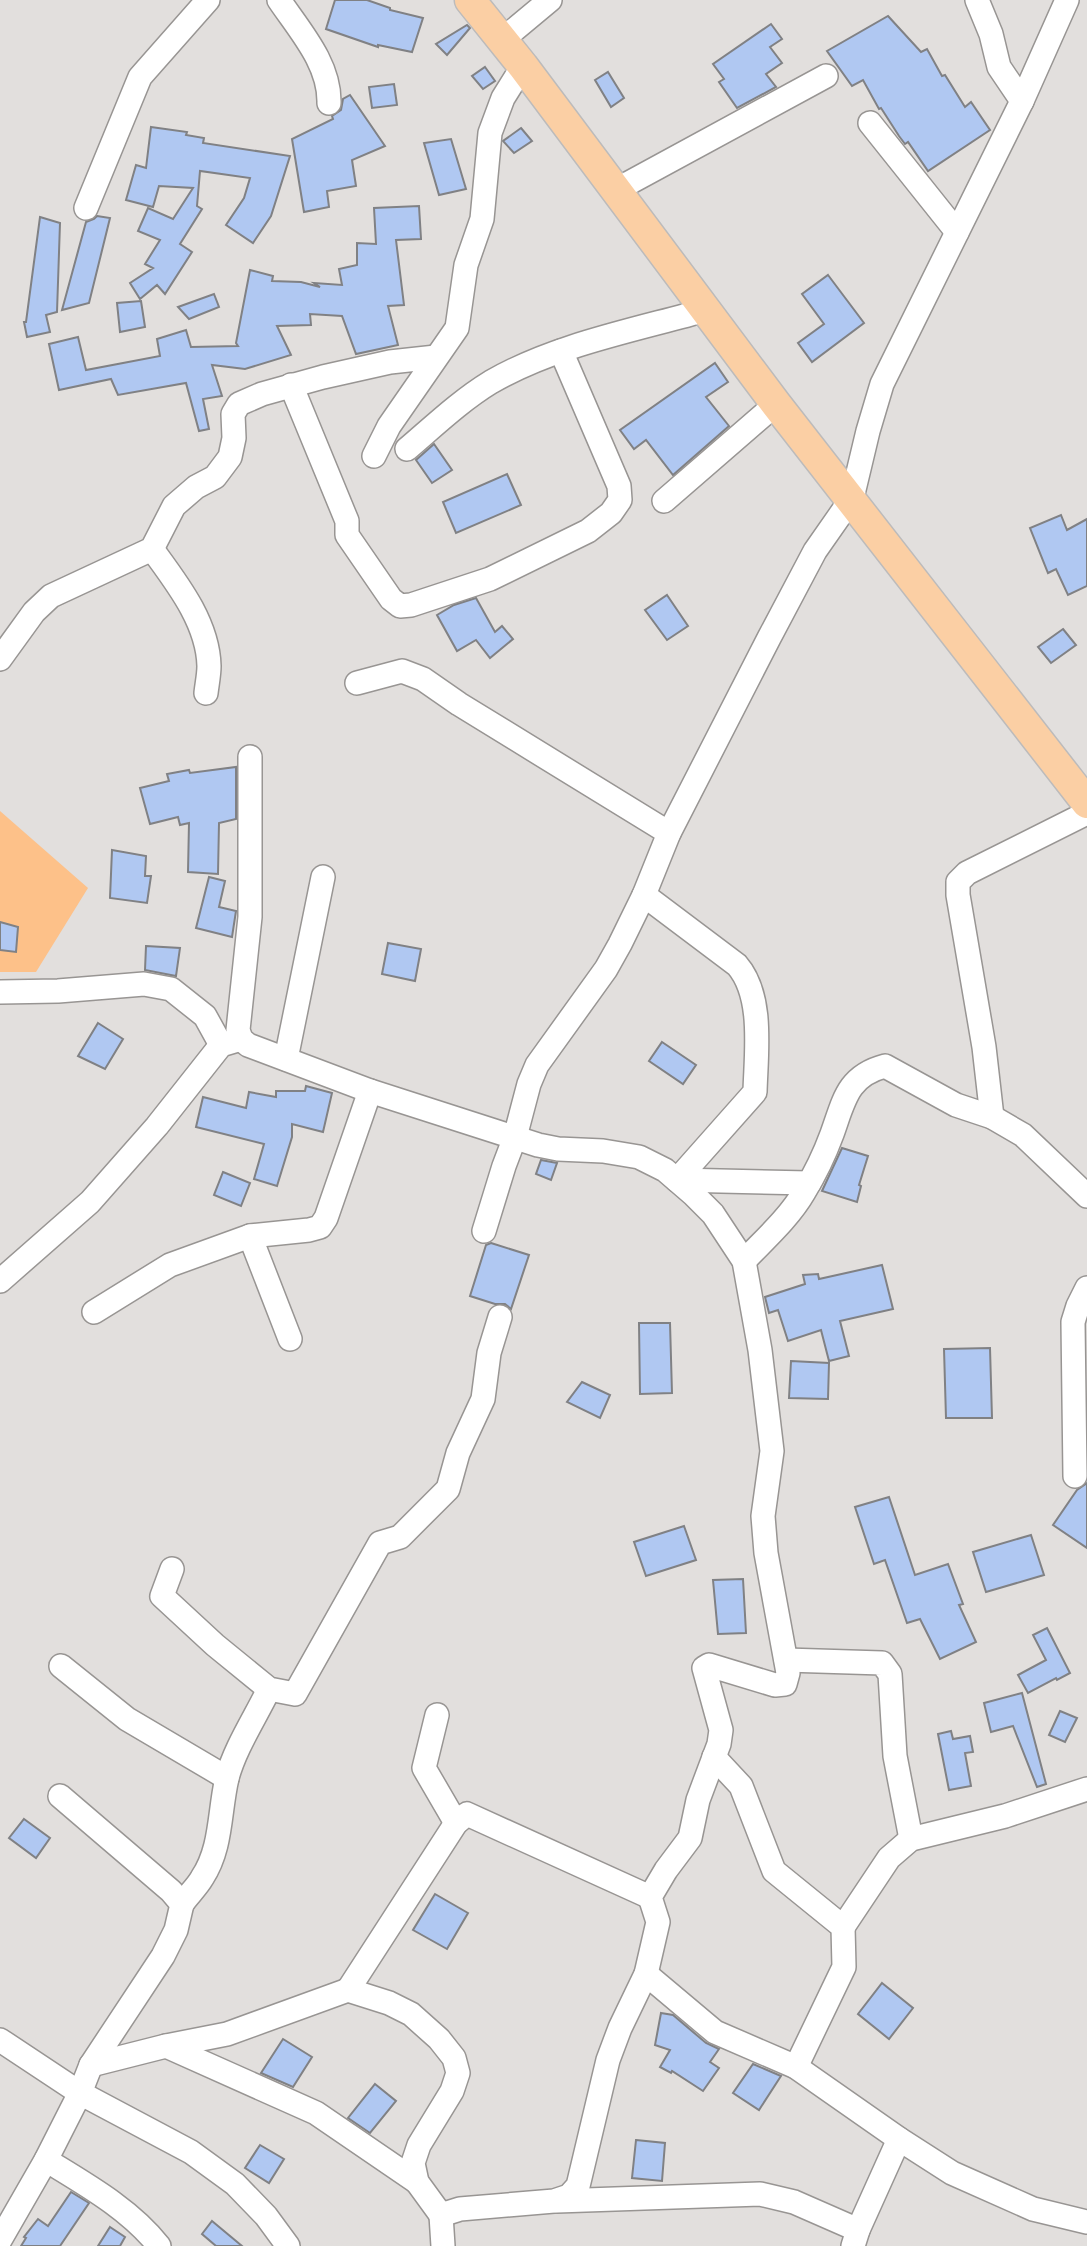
<svg xmlns="http://www.w3.org/2000/svg" width="1087" height="2246" font-family="'PT Sans',sans-serif">
<rect width="100%" height="100%" fill="#e2dfdd"/>
<!-- green -->
<polygon fill="#fdc189" points="0,811 88,888 36,972 0,972"/>
<!-- building -->
<g fill="#b0c8f2" stroke="#808184" stroke-width="2">
<polygon points="335,0 367,0 390,8 390,10 423,18 412,52 378,45 378,47 326,29"/>
<polygon points="888,16 921,52 927,49 942,76 945,75 965,107 971,102 990,130 928,171 908,142 905,144 899,136 881,108 879,109 863,80 852,86 827,51"/>
<polygon points="771,24 782,39 770,47 782,63 766,74 776,87 737,108 719,82 724,79 713,64"/>
<polygon points="467,25 470,28 447,55 436,44"/>
<polygon points="485,67 495,81 483,89 472,76"/>
<polygon points="608,72 624,98 611,107 595,80"/>
<polygon points="394,84 397,105 372,108 369,87"/>
<polygon points="350,95 385,146 352,160 356,186 327,191 329,207 304,212 292,139 333,119 332,116 341,110 343,99"/>
<polygon points="151,127 187,132 186,135 204,138 203,143 290,156 271,216 253,243 226,225 244,198 250,178 200,171 197,206 202,209 180,244 192,252 165,294 157,285 140,299 130,283 153,268 145,264 160,240 138,231 148,208 173,219 193,188 159,186 153,207 126,200 136,165 146,168"/>
<polygon points="521,128 532,141 514,153 503,141"/>
<polygon points="451,139 466,189 439,195 424,143"/>
<polygon points="419,206 421,239 396,240 404,305 388,306 398,345 356,354 342,316 310,314 311,325 277,326 291,355 245,369 212,365 222,396 203,399 209,429 199,431 186,383 118,395 111,379 59,390 49,344 78,337 86,370 160,356 157,339 186,330 191,347 238,346 236,343 250,270 273,276 272,281 301,282 320,287 314,283 342,285 339,269 357,265 357,243 376,244 374,208"/>
<polygon points="97,216 110,218 89,303 62,310 86,222 94,219"/>
<polygon points="40,217 60,223 57,312 46,315 50,332 27,337 24,322 26,322"/>
<polygon points="828,275 864,323 812,362 798,343 824,324 802,294"/>
<polygon points="214,294 219,307 189,319 178,307"/>
<polygon points="141,301 145,327 120,332 117,303"/>
<polygon points="715,363 728,382 706,397 729,426 673,475 646,440 634,449 620,430"/>
<polygon points="434,444 452,470 432,483 416,460"/>
<polygon points="507,474 521,505 456,533 443,502"/>
<polygon points="1061,515 1067,530 1087,519 1087,586 1068,595 1056,569 1048,573 1030,528"/>
<polygon points="667,595 688,626 667,640 645,610"/>
<polygon points="476,598 495,632 502,626 513,639 490,658 476,640 457,651 437,615 454,605"/>
<polygon points="1063,629 1076,645 1051,663 1038,647"/>
<polygon points="236,767 236,819 219,823 218,874 188,872 189,823 180,825 178,817 150,824 140,788 169,781 167,774 189,770 190,773"/>
<polygon points="112,850 146,856 145,876 151,876 147,903 110,898"/>
<polygon points="209,877 225,881 219,907 236,911 232,937 196,928"/>
<polygon points="0,922 18,927 16,952 0,950"/>
<polygon points="388,943 421,949 415,981 382,974"/>
<polygon points="146,946 180,948 176,976 145,970"/>
<polygon points="98,1023 123,1039 105,1069 78,1056"/>
<polygon points="662,1042 696,1065 683,1084 649,1061"/>
<polygon points="306,1086 332,1093 323,1132 292,1124 292,1137 277,1186 254,1179 264,1144 196,1127 203,1097 246,1108 249,1092 276,1097 276,1091 305,1091"/>
<polygon points="842,1148 868,1156 859,1185 861,1186 857,1202 822,1191"/>
<polygon points="541,1160 557,1163 551,1180 536,1174"/>
<polygon points="223,1172 250,1183 241,1206 214,1195"/>
<polygon points="491,1243 529,1255 511,1309 505,1304 495,1304 470,1296 486,1245"/>
<polygon points="882,1265 893,1309 840,1321 849,1356 829,1361 821,1330 788,1341 778,1310 769,1313 765,1297 805,1284 803,1275 818,1274 819,1279"/>
<polygon points="639,1323 670,1323 672,1393 640,1394"/>
<polygon points="990,1348 992,1418 946,1418 944,1349"/>
<polygon points="791,1361 829,1363 828,1399 789,1398"/>
<polygon points="582,1382 610,1395 600,1418 567,1402"/>
<polygon points="1087,1483 1087,1548 1053,1525 1077,1490"/>
<polygon points="889,1497 915,1575 948,1564 963,1604 959,1605 976,1642 940,1659 920,1619 907,1623 885,1560 874,1564 855,1507"/>
<polygon points="684,1526 696,1560 646,1576 634,1542"/>
<polygon points="1031,1535 1044,1575 986,1592 973,1552"/>
<polygon points="743,1579 746,1633 718,1634 713,1580"/>
<polygon points="1047,1628 1070,1673 1057,1680 1056,1678 1028,1693 1018,1675 1046,1660 1033,1635"/>
<polygon points="1022,1693 1046,1784 1037,1787 1013,1726 991,1732 984,1703"/>
<polygon points="1060,1711 1077,1718 1065,1742 1049,1735"/>
<polygon points="951,1731 953,1739 970,1736 973,1752 965,1753 971,1786 949,1790 938,1734"/>
<polygon points="24,1819 50,1838 36,1858 9,1838"/>
<polygon points="435,1894 468,1913 447,1949 413,1930"/>
<polygon points="882,1983 913,2008 889,2039 858,2014"/>
<polygon points="661,2013 673,2015 706,2043 719,2049 710,2062 719,2068 703,2091 672,2071 671,2073 660,2067 670,2050 655,2045"/>
<polygon points="283,2039 312,2057 293,2087 261,2073"/>
<polygon points="753,2064 781,2076 759,2110 733,2093"/>
<polygon points="375,2084 396,2101 370,2133 348,2118"/>
<polygon points="636,2140 665,2143 662,2181 632,2178"/>
<polygon points="260,2145 284,2159 269,2183 245,2168"/>
<polygon points="71,2192 89,2203 60,2246 21,2246 26,2238 24,2237 38,2219 48,2226"/>
<polygon points="212,2221 242,2246 216,2246 202,2234"/>
<polygon points="110,2227 125,2237 120,2246 98,2246"/>
</g>
<g fill="none" stroke-linecap="round" stroke-linejoin="round">
<!-- minor casing -->
<g stroke="#989593" stroke-width="26">
<g id="minor">
<path d="M279,0C300,31 330,64 329,103"/>
<polyline points="977,0 991,34 999,67 1022,101"/>
<polyline points="502,40 550,0"/>
<polyline points="870,123 957,232"/>
<polyline points="616,190 826,76"/>
<polyline points="86,208 140,77 208,0"/>
<polyline points="291,385 347,521 347,535 391,599 400,606 411,605 490,579 588,531 611,513 620,500 619,486 561,351"/>
<path d="M407,449C434,426 460,401 491,382C555,345 635,330 706,310"/>
<polyline points="374,456 389,426 457,328 466,265 482,219 490,133 503,98 523,66"/>
<polyline points="664,501 776,404"/>
<path d="M152,549C176,582 208,622 209,666C209,675 207,684 206,693"/>
<polyline points="0,659 34,612 51,596 152,549 174,506 196,487 215,477 230,457 234,438 233,414 239,404 262,394 323,377 390,362 436,357"/>
<polyline points="357,683 402,671 423,679 459,704 669,833"/>
<polyline points="250,757 250,917 238,1030 241,1039 248,1045 370,1091"/>
<path d="M644,895L737,965C764,996 756,1053 755,1092L677,1180"/>
<polyline points="0,992 58,991 144,984 171,989 205,1016 221,1045"/>
<polyline points="286,1059 323,877"/>
<polyline points="992,1117 984,1047 958,895 958,882 967,873 1087,813"/>
<polyline points="677,1180 809,1183"/>
<polyline points="484,1231 504,1166 515,1137 529,1084 537,1065 606,969 620,944 644,895 669,833 769,638 815,551 852,498 868,431 882,384 1022,101 1067,0"/>
<polyline points="250,1236 290,1339"/>
<path d="M744,1261C764,1240 789,1218 804,1192C815,1174 825,1153 832,1134C844,1101 847,1076 885,1066L956,1105L992,1117L1023,1135L1087,1196"/>
<polyline points="0,1281 90,1202 157,1126 221,1045 241,1039"/>
<polyline points="1075,1476 1073,1322 1078,1306 1087,1288"/>
<polyline points="172,1569 162,1596 215,1645 269,1689 295,1694 380,1543 400,1537 448,1489 458,1453 483,1399 489,1353 500,1317"/>
<polyline points="786,1660 882,1663 890,1674 895,1756 911,1839"/>
<polyline points="61,1666 127,1719 227,1778"/>
<polyline points="437,1715 424,1768 456,1823"/>
<polyline points="714,1757 741,1786 774,1871 843,1927 844,1967 796,2067"/>
<path d="M182,1904C188,1895 197,1887 202,1878C222,1848 219,1812 227,1778C235,1748 255,1718 269,1689"/>
<polyline points="843,1927 889,1858 911,1839 1005,1816 1087,1789"/>
<polyline points="646,1974 715,2032 796,2067 899,2139 952,2173 1033,2209 1087,2222"/>
<polyline points="348,1990 456,1823 467,1814 650,1897"/>
<polyline points="0,2040 80,2093 191,2152 235,2184 266,2216 288,2246"/>
<polyline points="166,2046 316,2113 417,2182"/>
<polyline points="91,2065 166,2046 227,2034 348,1990 389,2003 411,2014 439,2039 454,2058 458,2073 452,2091 419,2145 413,2163 417,2182 441,2215 460,2209 554,2201 569,2196 578,2186 608,2060 620,2028 646,1974 658,1922 650,1897 666,1870 690,1838 698,1800 719,1744 721,1730 704,1668 709,1665 775,1685 785,1684 788,1673 766,1553 763,1516 772,1451 760,1350 744,1261 713,1214 694,1195 665,1170 639,1157 603,1151 558,1149 538,1145 370,1091 326,1218 320,1227 309,1230 250,1236 170,1265 94,1312"/>
<path d="M46,2160C85,2184 130,2209 159,2246"/>
<polyline points="557,2201 760,2194 794,2202 858,2230"/>
<polyline points="441,2215 443,2246"/>
<polyline points="0,2240 46,2160 80,2093 91,2065 163,1956 176,1930 182,1904 171,1891 60,1796"/>
<polyline points="853,2246 858,2230 899,2139"/>
</g>
</g>
<!-- major casing -->
<g stroke="#bcbbbb" stroke-width="33">
<polyline id="major" points="470,0 523,66 776,404 1087,803"/>
</g>
<!-- minor -->
<use href="#minor" stroke="#fff" stroke-width="23"/>
<!-- major -->
<use href="#major" stroke="#fbcfa4" stroke-width="30"/>
</g>
</svg>
